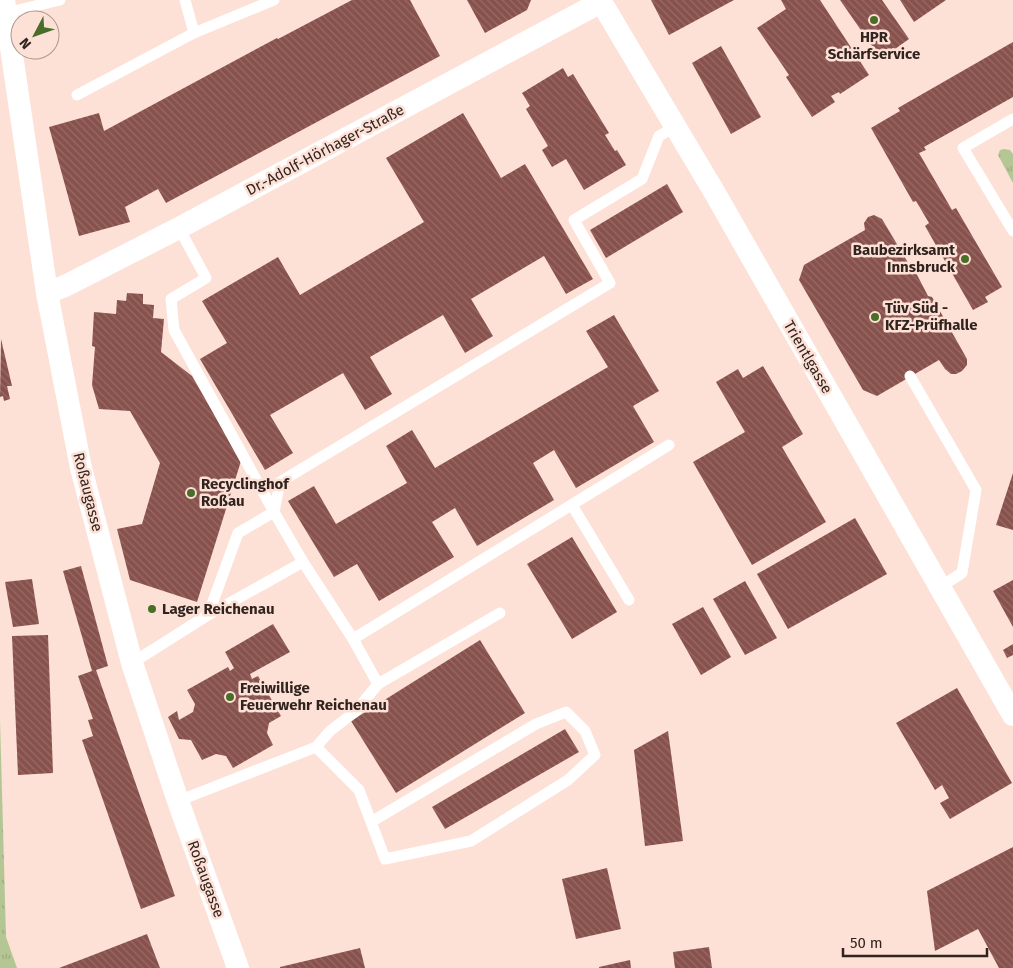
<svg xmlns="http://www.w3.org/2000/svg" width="1013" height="968" font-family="'Fira Sans',sans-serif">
<defs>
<pattern id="grass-tufts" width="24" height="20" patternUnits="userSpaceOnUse" patternTransform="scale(1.25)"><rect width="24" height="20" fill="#b5c695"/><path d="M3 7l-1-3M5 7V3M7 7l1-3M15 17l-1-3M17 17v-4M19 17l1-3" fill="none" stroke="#9caa80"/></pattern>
<pattern id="building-back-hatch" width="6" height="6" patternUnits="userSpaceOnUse" patternTransform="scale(1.25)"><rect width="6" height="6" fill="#88514c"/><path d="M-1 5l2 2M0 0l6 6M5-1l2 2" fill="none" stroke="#966c68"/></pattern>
</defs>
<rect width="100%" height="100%" fill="#fde0d6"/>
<!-- grass -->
<g fill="url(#grass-tufts)">
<polygon points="1004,149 1010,150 1013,154 1013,183 998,155 1000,150"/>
<polygon points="0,719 6,937 17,968 0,968"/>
</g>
<!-- building -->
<g fill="url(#building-back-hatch)">
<polygon points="352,0 410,0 440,56 166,203 158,189 125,207 130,222 79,236 49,127 99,113 104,131 277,38 278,39"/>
<polygon points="467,0 531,0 527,10 485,33"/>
<polygon points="651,0 734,0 669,35"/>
<polygon points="781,0 820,0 869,75 840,94 839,92 831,96 835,102 812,117 786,77 789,75 757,28 786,9"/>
<polygon points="840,0 882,0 909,39 881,59"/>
<polygon points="900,0 946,0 914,22"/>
<polygon points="1013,42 1013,97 924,147 926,150 919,153 952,210 956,208 1002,287 985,297 988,302 973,310 925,226 929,223 916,201 913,202 871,128 900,111 898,108"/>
<polygon points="721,46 761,117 731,134 692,63"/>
<polygon points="563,68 568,77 573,74 609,133 605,135 615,151 617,150 626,165 584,190 566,159 552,167 542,150 548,146 526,109 530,106 522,93"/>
<polygon points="463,113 501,178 525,164 593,279 566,294 544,256 471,299 493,336 465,353 443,315 370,357 392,394 365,410 343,373 270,415 293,453 265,470 200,359 227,343 202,301 278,257 300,295 424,222 386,158"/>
<polygon points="667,184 683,212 606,258 590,230"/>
<polygon points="874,215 882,219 910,266 913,267 928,296 932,297 967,359 967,365 962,371 956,374 951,374 945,369 939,360 877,396 863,390 799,280 804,265 865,230 864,223 868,217"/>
<polygon points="127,293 143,294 143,304 154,305 153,318 164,319 161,352 192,376 241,461 197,602 130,580 117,529 142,524 160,463 130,411 99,409 92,385 95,347 92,346 94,312 116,314 117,300 126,301"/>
<polygon points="614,315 659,391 633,406 654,442 576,488 554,450 533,463 554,500 477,546 455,508 432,522 454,557 379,601 357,564 334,577 288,501 314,486 336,524 407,483 386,446 412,430 435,468 608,367 586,331"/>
<polygon points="1,339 12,386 7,386 10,399 4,401 3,396 0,397"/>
<polygon points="763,366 803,434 782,447 826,522 752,565 693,462 745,432 716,382 738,369 743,378"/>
<polygon points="1013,473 1013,530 996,525"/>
<polygon points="855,518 887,574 788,629 757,574"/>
<polygon points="572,537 617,612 572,639 527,564"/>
<polygon points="81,566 108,666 96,670 175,896 141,909 82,740 93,736 88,720 93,719 78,676 92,671 63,571"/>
<polygon points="32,579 39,624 13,627 5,582"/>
<polygon points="1013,580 1013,627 993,591"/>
<polygon points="745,581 777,638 745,655 713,599"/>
<polygon points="703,607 731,657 701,675 672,624"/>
<polygon points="273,624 290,652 250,674 252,679 258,676 281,716 269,723 267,733 273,745 233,768 226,756 216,754 202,760 191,740 179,739 168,717 177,711 179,720 193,712 195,704 187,690 228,667 230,671 234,668 225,652"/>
<polygon points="48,635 53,773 18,775 12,636"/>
<polygon points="480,640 525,713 396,793 351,721"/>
<polygon points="1013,644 1013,655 1007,658 1003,650"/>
<polygon points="957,688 1012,783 950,819 940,803 949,798 942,785 935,790 896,723"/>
<polygon points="565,729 579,752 445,829 432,807"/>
<polygon points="668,731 683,841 645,846 634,750"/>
<polygon points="1013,847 1013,968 999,968 978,929 935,951 927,891"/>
<polygon points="607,868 621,929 576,939 562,879"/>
<polygon points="147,934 160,968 59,968 88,957"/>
<polygon points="709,947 712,968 675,968 673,952"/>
<polygon points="360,948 365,968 280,968 280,967"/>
<polygon points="630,960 631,968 599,968 599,967"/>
</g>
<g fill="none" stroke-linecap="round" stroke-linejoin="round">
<!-- service -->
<g stroke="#fff" stroke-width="11">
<polyline points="185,0 194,33"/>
<polyline points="6,13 60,0"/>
<polyline points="77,95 194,33 274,0"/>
<polyline points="1013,119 963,148 1013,231"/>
<polyline points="179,228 206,278 171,299 174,330 274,512"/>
<polyline points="910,376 976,490 962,573 940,587"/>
<polyline points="572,505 629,600"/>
<polyline points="274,512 280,482 610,283 574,220 642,179 659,136 675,127"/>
<polyline points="303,562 353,639 669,445"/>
<polyline points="132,663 208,615 303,562 274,512 238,533 208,615"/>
<polyline points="378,684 500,613"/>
<polyline points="316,747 359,790 385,859 471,841 568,780 595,755 585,731 566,712 536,724 371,822"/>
<polyline points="178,801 316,747 330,731 356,711 378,684 353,639"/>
</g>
<!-- minor -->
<g stroke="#fff" stroke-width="22">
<polyline points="4,0 47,293 81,468 132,663 178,801 238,968"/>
<polyline points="600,0 716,195 1013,715"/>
<polyline points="47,293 65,286 179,228 601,2"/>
</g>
</g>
<!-- markers -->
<g fill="#486e28" stroke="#fde0d6" stroke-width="2">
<circle cx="874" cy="20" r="5"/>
<circle cx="965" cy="259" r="5"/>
<circle cx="875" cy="317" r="5"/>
<circle cx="191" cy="493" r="5"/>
<circle cx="152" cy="609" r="5"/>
<circle cx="230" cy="697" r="5"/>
</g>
<g text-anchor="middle" stroke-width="5" stroke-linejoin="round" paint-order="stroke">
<!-- poi labels -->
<g font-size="15" font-weight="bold" fill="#31241f" stroke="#fde0d6" text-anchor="start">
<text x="874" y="42" text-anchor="middle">HPR<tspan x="874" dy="17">Schärfservice</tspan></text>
<text x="955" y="255" text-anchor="end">Baubezirksamt<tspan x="955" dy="17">Innsbruck</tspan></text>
<text x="885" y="313">Tüv Süd -<tspan x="885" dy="17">KFZ-Prüfhalle</tspan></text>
<text x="201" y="489">Recyclinghof<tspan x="201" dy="17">Roßau</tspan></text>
<text x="162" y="614">Lager Reichenau</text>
<text x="240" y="693">Freiwillige<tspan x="240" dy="17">Feuerwehr Reichenau</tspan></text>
</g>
<!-- street labels -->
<g font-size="15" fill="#31241f" stroke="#fde0d6">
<text transform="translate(325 150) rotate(-28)" y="5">Dr.-Adolf-Hörhager-Straße</text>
<text transform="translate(808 357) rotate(60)" y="5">Trientlgasse</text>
<text transform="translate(88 492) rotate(76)" y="5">Roßaugasse</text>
<text transform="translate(206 879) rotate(70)" y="5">Roßaugasse</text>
</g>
</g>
<!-- north arrow -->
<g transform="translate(35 35) rotate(229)"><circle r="24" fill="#fde0d6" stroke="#ab958d"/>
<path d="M0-4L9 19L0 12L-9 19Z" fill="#486e28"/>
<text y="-8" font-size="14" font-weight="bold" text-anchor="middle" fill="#31241f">N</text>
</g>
<!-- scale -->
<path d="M843 948v8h144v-8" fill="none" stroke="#31241f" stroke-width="2.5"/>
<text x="850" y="948" font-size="15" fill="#31241f" stroke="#fde0d6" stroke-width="4" paint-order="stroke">50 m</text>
</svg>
